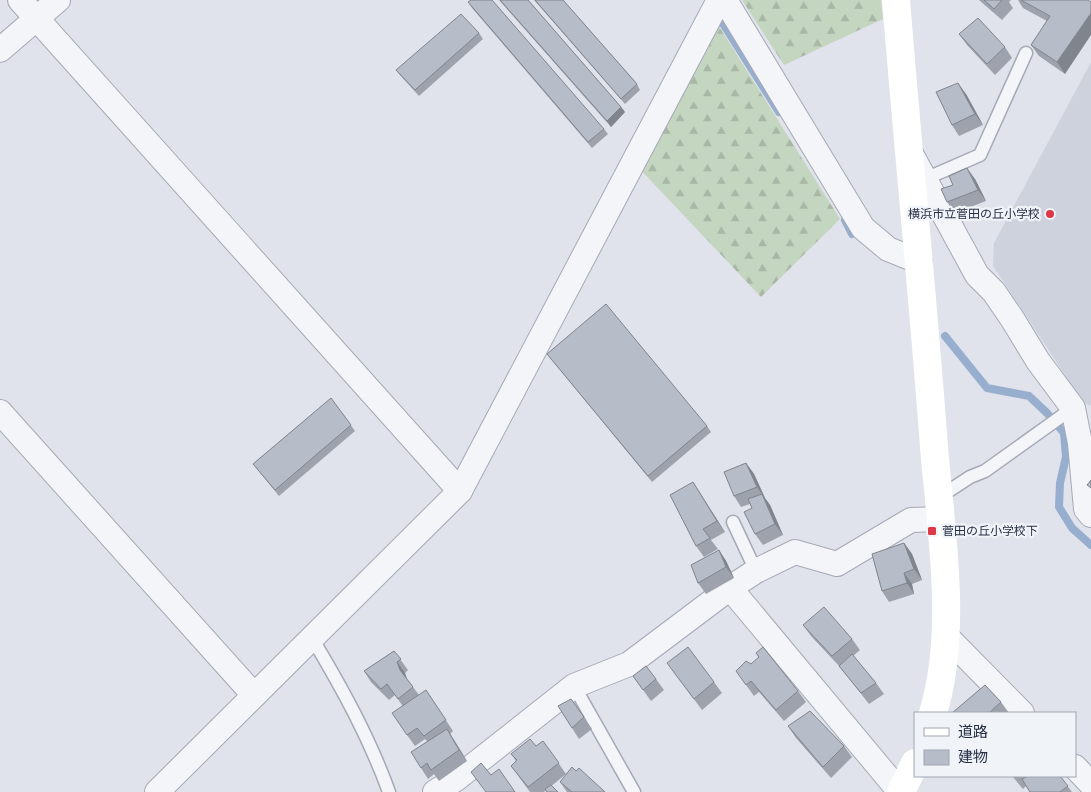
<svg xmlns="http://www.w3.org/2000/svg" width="1091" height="792" font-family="Helvetica,'Noto Sans JP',sans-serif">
<defs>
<pattern id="forest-firs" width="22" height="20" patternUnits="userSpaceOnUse" patternTransform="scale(1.25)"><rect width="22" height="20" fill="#c4d5c0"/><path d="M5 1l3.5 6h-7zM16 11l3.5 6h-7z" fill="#a8b7a6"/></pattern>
</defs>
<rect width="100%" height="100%" fill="#e0e3eb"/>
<!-- built -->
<polygon fill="#ced2dd" points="1091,62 1091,406 1083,402 993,266 994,243"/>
<!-- forest -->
<g fill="url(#forest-firs)">
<polygon points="742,0 881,0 883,19 784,65"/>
<polygon points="715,20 840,219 761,297 636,165"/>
</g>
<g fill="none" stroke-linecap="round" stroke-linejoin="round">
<!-- stream -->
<g stroke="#97aece" stroke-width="8">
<polyline points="717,14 779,112"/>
<polyline points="845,220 852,234"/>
<polyline points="945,336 987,388 1029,396 1047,413 1064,433 1066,457 1060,483 1059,507 1072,528 1091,545"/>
</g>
<!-- lane casing -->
<g stroke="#a5a9b6" stroke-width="15">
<g id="lane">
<polyline points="925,179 980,155 1026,53"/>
<polyline points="938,498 970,477 985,471 1073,408"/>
<polyline points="733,522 756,571"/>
<path d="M312,638C342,688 369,737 389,792"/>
<polyline points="574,686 634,792"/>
</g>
</g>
<!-- street casing -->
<g stroke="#a5a9b6" stroke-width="26">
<g id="street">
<polyline points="20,0 460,491"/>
<polyline points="725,0 863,228 888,249 920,262"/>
<polyline points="0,50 58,0"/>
<polyline points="909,150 977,275 994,292 1013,320 1038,361 1073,408 1080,443 1086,509 1091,515"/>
<polyline points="0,412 254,695"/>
<polyline points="730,588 900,792"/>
<polyline points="945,635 1022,713"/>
<polyline points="1075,767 1091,784"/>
<polyline points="157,792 460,491 719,0"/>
<polyline points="435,792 456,779 574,686 629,664 730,588 756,571 795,552 837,564 911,520 941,519"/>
</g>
</g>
<!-- lane -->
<use href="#lane" stroke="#f3f5f8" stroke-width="12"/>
<!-- street -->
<use href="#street" stroke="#f3f5f8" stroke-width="24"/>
<!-- secondary -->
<g stroke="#fff" stroke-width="28">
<path d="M896,0C908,149 923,298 934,447C941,532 958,631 933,713"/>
<polyline points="901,792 915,763"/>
</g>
</g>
<!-- wall -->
<g fill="#9da2ad">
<polygon points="499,0 528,0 625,112 611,127"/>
<polygon points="534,0 563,0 637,84 640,90 625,104"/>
<polygon points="979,0 1011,0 1009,2 1013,8 1002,20"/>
<polygon points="1018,0 1088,0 1065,74 1039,56 1031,45 1047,21 1023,8"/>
<polygon points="468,2 604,129 608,134 592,148 472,8"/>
<polygon points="479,33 483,39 419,96 400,75 396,70"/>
<polygon points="959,34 1005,47 1012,58 995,75 967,45"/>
<polygon points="966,94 983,125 959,136 952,125"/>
<polygon points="975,179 986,201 955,213 947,202"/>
<polygon points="547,354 707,426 711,432 652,482"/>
<polygon points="331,398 355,431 279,496 253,464"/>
<polygon points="746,463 754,474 765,498 770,505 783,535 763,545 755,534 752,508 750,504 741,507 734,496"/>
<polygon points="693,482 725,532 711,540 718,549 704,557 696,546"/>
<polygon points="904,543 912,554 922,580 912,584 914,594 889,602 882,591"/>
<polygon points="719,550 726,561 734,578 706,594 698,583"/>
<polygon points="803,625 852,639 860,650 853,656 876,683 884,694 869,704 840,667 811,636"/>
<polygon points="394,651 408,670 405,673 407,679 419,695 426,690 453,731 450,734 467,761 439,781 434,774 428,779 421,768 427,741 425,739 415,746 407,735 402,705 395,695 389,700 371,682 364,671"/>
<polygon points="756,653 798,691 806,702 784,721 759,692 754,696 736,671 751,664 759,657"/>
<polygon points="667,663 714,682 722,693 702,710"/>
<polygon points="633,676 656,679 664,690 651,701"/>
<polygon points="571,699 592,729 579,739 572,728"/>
<polygon points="1001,702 1009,713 952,713"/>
<polygon points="788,726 844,746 852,757 831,778 796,738"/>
<polygon points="543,741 566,774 544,792 530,792 511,766 516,761 511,754 536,746"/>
<polygon points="576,771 605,792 567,792 560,782"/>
<polygon points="1012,776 1060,776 1072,792 1030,792 1026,786 1023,789"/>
</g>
<!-- shaded-wall -->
<g fill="#80848d">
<polygon points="1091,13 1091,35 1065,74 1057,62"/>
<polygon points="958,83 966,94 983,125 975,114"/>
<polygon points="621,107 625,112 611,127 607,121"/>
<polygon points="967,168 975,179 986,201 978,190"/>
<polygon points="746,463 754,474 765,498 757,487"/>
<polygon points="693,482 700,493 725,532 717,521"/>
<polygon points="762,494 770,505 783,535 775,524"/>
<polygon points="904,543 912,554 922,580 914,569"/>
<polygon points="719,550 726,561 734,578 726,567"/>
<polygon points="904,573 912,584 914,594 907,583"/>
<polygon points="397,662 405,673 408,682 400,670"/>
<polygon points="447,729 454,740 467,761 459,750"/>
</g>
<!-- building -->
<g fill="#b7bcc9" stroke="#80848d">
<polygon points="471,0 492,0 604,129 588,142 468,2"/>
<polygon points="500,0 528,0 621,107 607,121"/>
<polygon points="535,0 563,0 637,84 621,99"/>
<polygon points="984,0 1002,0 994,9"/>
<polygon points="1021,0 1088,0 1091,2 1091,13 1057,62 1031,45 1050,16"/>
<polygon points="461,14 479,33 415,90 396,70"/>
<polygon points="978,18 1005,47 987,64 959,34"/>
<polygon points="958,83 975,114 952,125 936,92"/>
<polygon points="967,168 978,190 947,202 941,189 953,185 949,176"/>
<polygon points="606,304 707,426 648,476 547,354"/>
<polygon points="331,398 351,425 275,490 253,464"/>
<polygon points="746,463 757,487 734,496 724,472"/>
<polygon points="1091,480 1091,488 1087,485"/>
<polygon points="693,482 717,521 703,529 710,538 696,546 670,495"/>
<polygon points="762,494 775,524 755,534 744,512 752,508 748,499"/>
<polygon points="904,543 914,569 904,573 907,583 882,591 872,554"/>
<polygon points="719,550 726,567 698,583 691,565"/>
<polygon points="824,607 852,639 832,656 803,625"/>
<polygon points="688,647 714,682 694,699 667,663"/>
<polygon points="763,647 798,691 776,710 751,681 746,685 736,671 746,661 751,664 759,657 756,653"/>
<polygon points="394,651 401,659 397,662 400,670 413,687 398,699 387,684 381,689 364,671"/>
<polygon points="852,654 876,683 861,693 839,666"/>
<polygon points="646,666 656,679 643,690 633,676"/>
<polygon points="985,685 1001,702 989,713 952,713"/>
<polygon points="426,690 446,720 424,736 417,728 407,735 392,713"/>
<polygon points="571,699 584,717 572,728 558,706"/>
<polygon points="810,711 844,746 823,767 788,726"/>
<polygon points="447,729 459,750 431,770 427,763 421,768 411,752"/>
<polygon points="530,739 536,746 543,741 559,763 528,787 511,766 517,760 511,754"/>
<polygon points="481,763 491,775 499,769 515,792 486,792 471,772"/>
<polygon points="572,767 576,771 579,768 605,792 572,792 560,782"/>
<polygon points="1028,776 1060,776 1068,786 1060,792 1030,792 1022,779"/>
<polygon points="551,785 558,792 547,792 545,789"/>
</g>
<!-- markers -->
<g fill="#dc3845" stroke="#f0f3f8" stroke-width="2">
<circle cx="1050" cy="214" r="5"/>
<rect x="927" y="526" width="10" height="10" rx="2.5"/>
</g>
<g text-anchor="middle" stroke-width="4.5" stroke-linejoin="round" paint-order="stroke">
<!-- poi labels -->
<g font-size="12" fill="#272f44" stroke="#f0f3f8" text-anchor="end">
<text x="1040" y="218">横浜市立菅田の丘小学校</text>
<text x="942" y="535" text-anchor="start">菅田の丘小学校下</text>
</g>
</g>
<!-- legend -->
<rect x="914" y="712" width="162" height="65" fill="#f0f3f8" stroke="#a0a5b0"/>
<rect x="924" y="728" width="25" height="8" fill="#ffffff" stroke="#a0a5b0"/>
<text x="958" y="737" font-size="15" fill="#272f44">道路</text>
<rect x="924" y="750" width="25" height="15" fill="#b7bcc9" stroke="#a0a5b0"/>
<text x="958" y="762" font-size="15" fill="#272f44">建物</text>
</svg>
